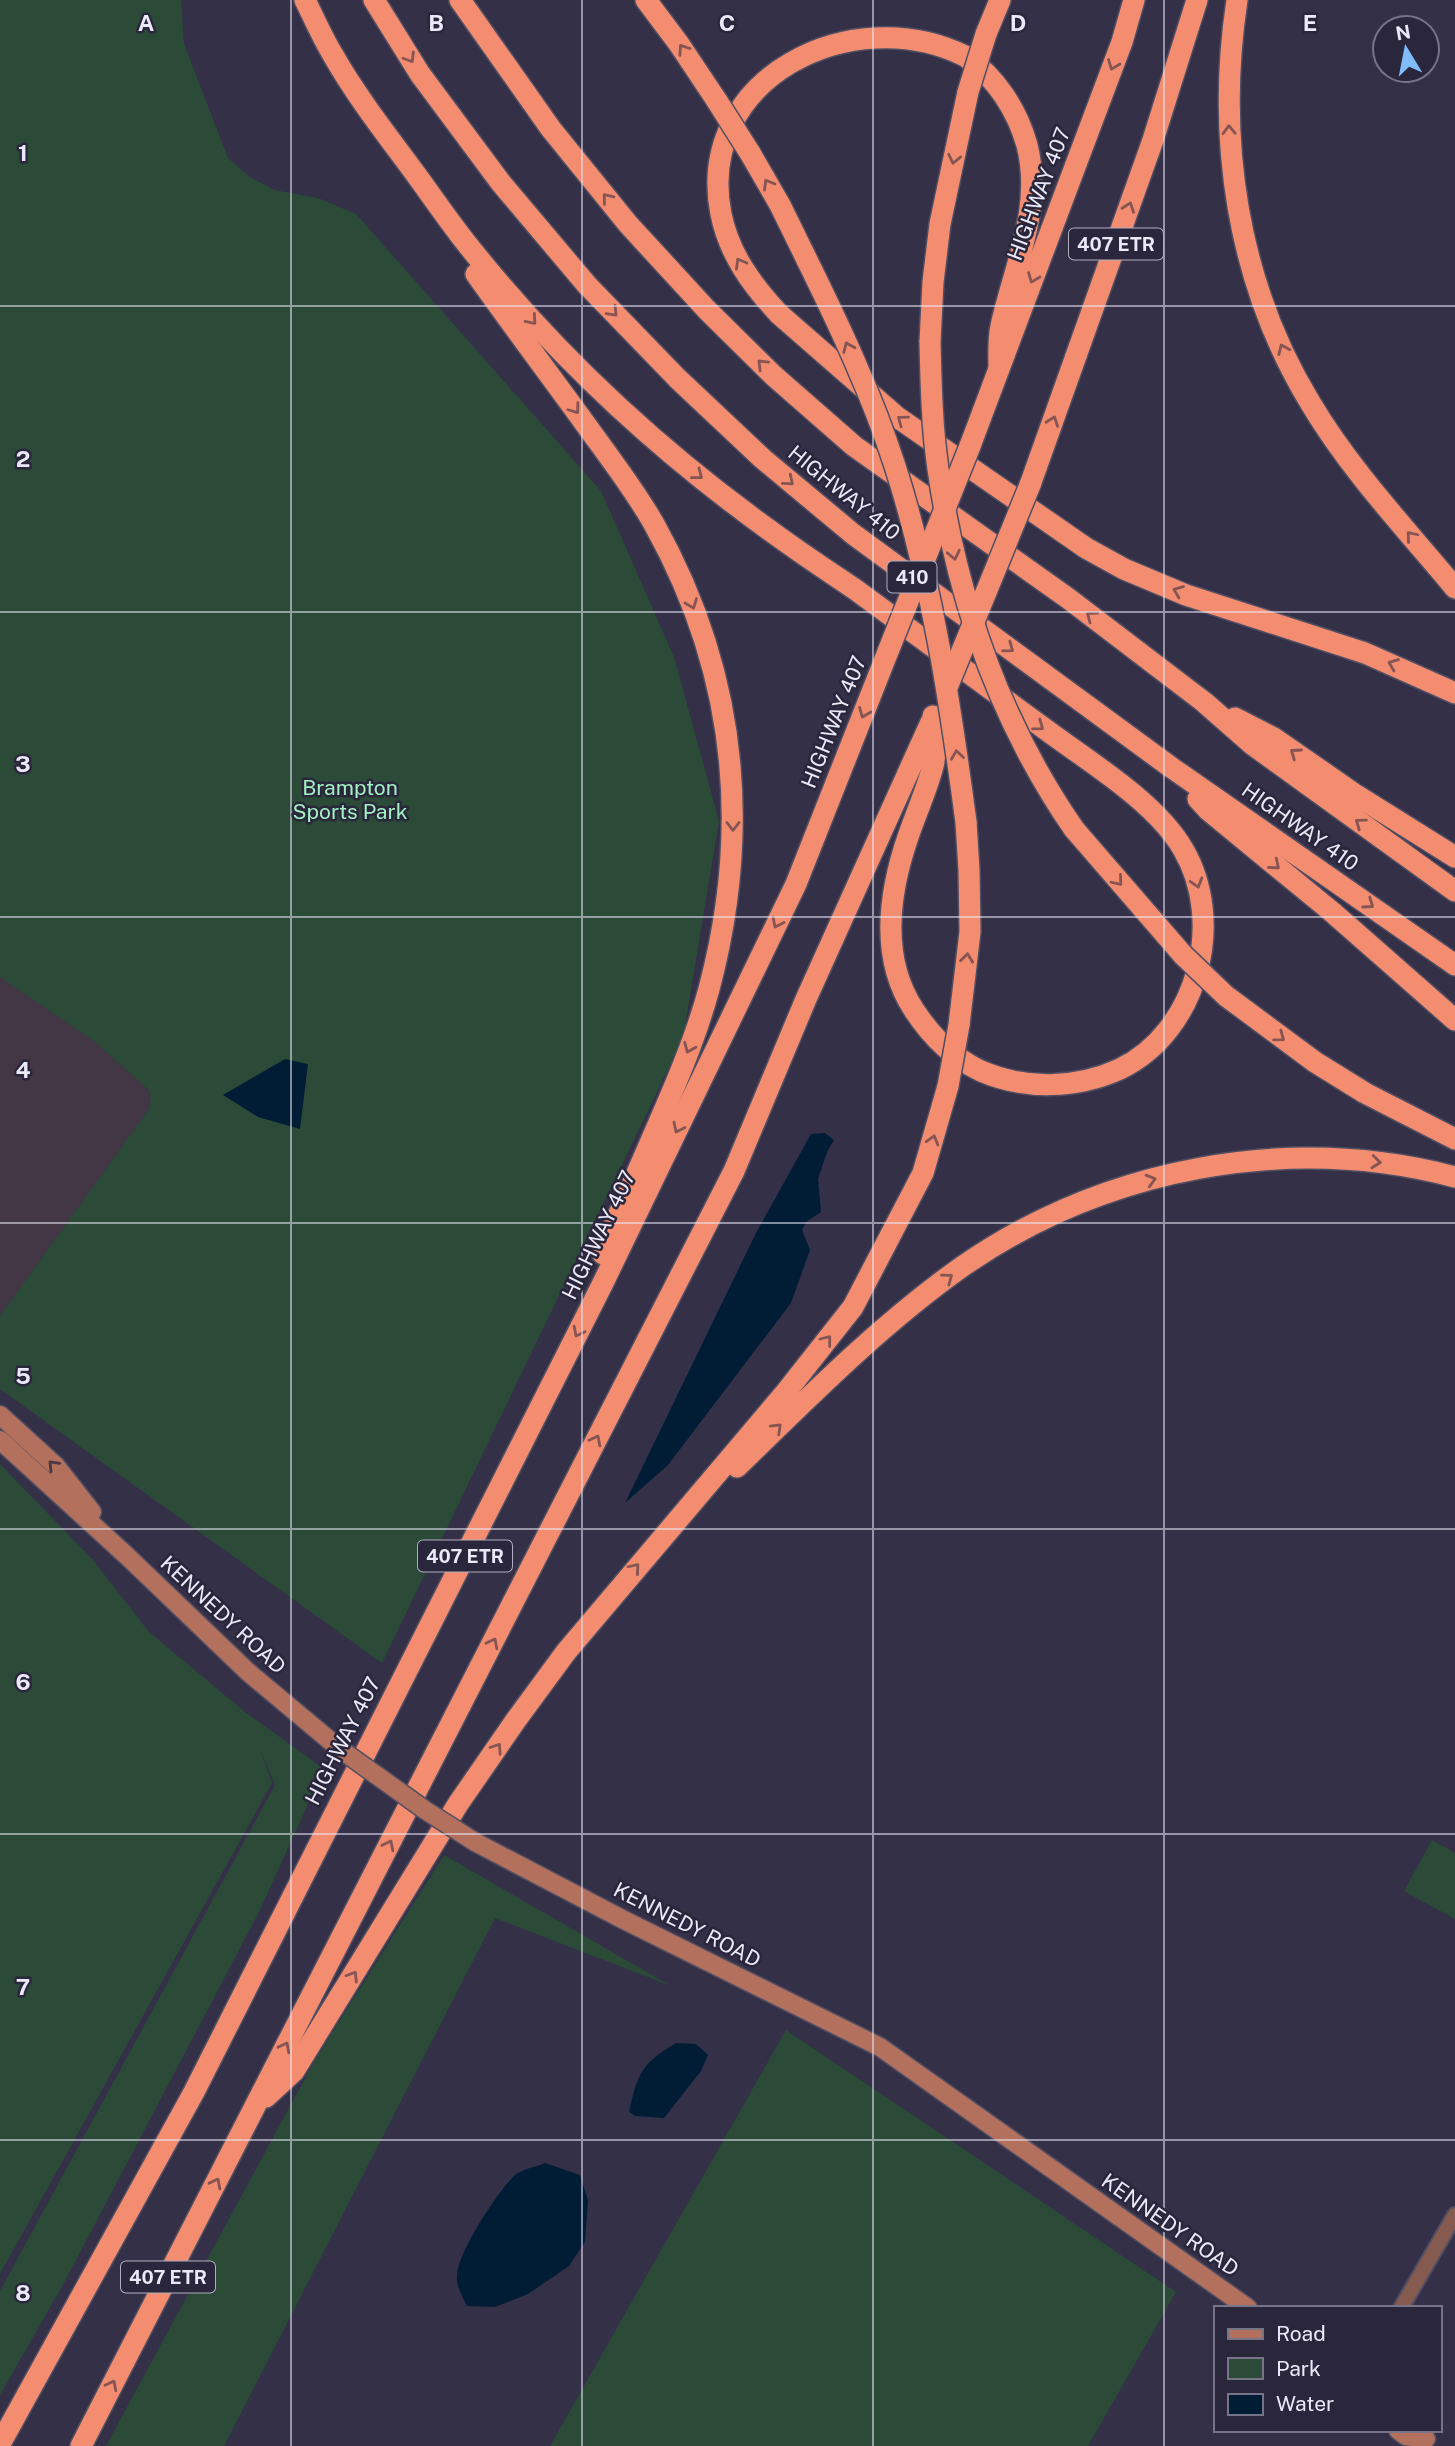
<svg xmlns="http://www.w3.org/2000/svg" width="1455" height="2446" font-family="'Public Sans',sans-serif">
<rect width="100%" height="100%" fill="#343047"/>
<!-- commercial -->
<polygon fill="#433745" points="0,977 95,1042 139,1081 149,1092 151,1102 146,1113 0,1316"/>
<!-- green -->
<g fill="#2b4b38">
<polygon points="0,0 181,0 184,44 228,158 250,177 274,190 318,198 356,214 601,491 674,657 719,821 683,1038 382,1663 0,1389 0,1316 146,1113 151,1102 149,1091 139,1081 95,1042 0,977"/>
<polygon points="0,1464 93,1560 149,1632 245,1712 324,1769 258,1914 65,2281 0,2395 0,2291 275,1785 260,1749 272,1783 0,2274"/>
<polygon points="1432,1840 1455,1853 1455,1919 1404,1891"/>
<polygon points="444,1855 671,1986 495,1918 224,2446 106,2446 315,2060"/>
<polygon points="786,2030 1176,2292 1088,2446 550,2446"/>
</g>
<!-- water -->
<g fill="#001d35">
<polygon points="285,1059 308,1064 300,1129 258,1117 223,1095"/>
<polygon points="825,1133 834,1140 827,1152 818,1179 821,1212 806,1222 802,1230 810,1250 791,1303 668,1465 625,1503 756,1233 811,1134"/>
<path d="M676,2043L696,2044L708,2055L701,2071L664,2118L635,2116L629,2112C637,2074 642,2063 676,2043Z"/>
<path d="M545,2163L580,2175L588,2200L585,2242L569,2266L528,2294L495,2307L467,2306C462,2296 456,2286 457,2275C458,2252 498,2191 515,2175C522,2169 536,2167 545,2163Z"/>
</g>
<g fill="none" stroke-linecap="round" stroke-linejoin="round">
<!-- minor casing -->
<g stroke="#514e63" stroke-width="18">
<polyline id="minor" points="1401,2308 1455,2215"/>
</g>
<!-- secondary casing -->
<g stroke="#514e63" stroke-width="21">
<g id="secondary">
<polyline points="0,1415 56,1466 92,1512"/>
<polyline points="0,1440 127,1556 248,1672 340,1749"/>
<polyline points="475,1842 624,1920 880,2047 1248,2308"/>
<polyline points="1398,2430 1406,2436 1426,2439"/>
</g>
</g>
<!-- motorway casing -->
<g stroke="#514e63" stroke-width="24">
<g id="motorway">
<path d="M305,0C314,18 322,37 333,55C358,99 390,139 420,180C438,205 455,230 475,254C560,359 662,453 772,532C799,552 828,571 856,590C919,636 982,683 1045,729C1088,761 1156,802 1183,849C1226,922 1198,1031 1120,1069C1076,1089 1025,1090 981,1071C953,1058 931,1036 914,1010C879,957 889,891 909,834C917,811 927,789 933,766C937,751 934,732 933,716"/>
<polyline points="374,0 420,74 501,183 587,285 678,379 763,459 853,534 1172,768 1455,965"/>
<polyline points="460,0 551,129 628,224 707,310 774,376 854,446 1069,599 1204,702 1253,745 1455,891"/>
<polyline points="646,0 679,44 717,101"/>
<path d="M1237,0C1216,139 1237,283 1311,404C1351,471 1406,529 1455,588"/>
<polyline points="986,34 1000,0"/>
<polyline points="750,153 780,205 807,260"/>
<path d="M476,274C510,322 546,370 581,418C606,453 633,487 654,524C736,671 752,827 709,989C690,1059 656,1127 628,1194C619,1214 609,1234 603,1254"/>
<polyline points="930,342 933,282 940,224 968,92"/>
<path d="M999,368C999,355 998,339 1001,326C1014,266 1043,209 1027,145C1017,110 996,77 965,56C852,0 694,78 721,214C729,254 752,285 779,314L897,417L1086,548L1124,569L1186,595L1365,653L1455,693"/>
<polyline points="970,446 1122,42 1134,0"/>
<polyline points="1030,485 1153,140 1197,0"/>
<polyline points="1235,718 1274,738 1356,795 1455,857"/>
<polyline points="1198,799 1208,810 1331,911 1455,1020"/>
<polyline points="1074,829 1183,955"/>
<polyline points="1226,996 1315,1062 1365,1093 1455,1139"/>
<polyline points="959,1025 970,932 969,870 966,822"/>
<path d="M737,1467C809,1397 881,1324 963,1266C1105,1168 1288,1133 1455,1177"/>
<polyline points="266,2097 294,2071 458,1804 516,1720 566,1652 786,1392 853,1307 923,1173 948,1086"/>
<polyline points="0,2444 194,2092 603,1283 796,884 889,649"/>
<polyline points="81,2446 734,1171 806,999 931,722"/>
</g>
</g>
<!-- minor -->
<use href="#minor" stroke="#865b4f" stroke-width="14"/>
<!-- secondary -->
<use href="#secondary" stroke="#b3705c" stroke-width="18"/>
<!-- motorway -->
<use href="#motorway" stroke="#f48d6f" stroke-width="21"/>
<!-- secondary-bridge casing -->
<g stroke="#514e63" stroke-width="21" stroke-linecap="butt">
<polyline id="secondary-bridge" points="340,1749 425,1810 475,1842"/>
</g>
<!-- motorway-bridge casing -->
<g stroke="#514e63" stroke-width="24" stroke-linecap="butt">
<g id="motorway-bridge">
<polyline points="968,92 986,34"/>
<polyline points="717,101 750,153"/>
<path d="M807,260C840,327 872,395 895,466C932,582 950,702 966,822"/>
<path d="M930,342C931,384 932,427 938,469C957,597 1000,722 1074,829"/>
<polyline points="889,649 970,446"/>
<polyline points="948,685 1030,485"/>
<polyline points="1183,955 1226,996"/>
<polyline points="948,1086 959,1025"/>
</g>
</g>
<!-- secondary-bridge -->
<use href="#secondary-bridge" stroke="#b3705c" stroke-width="18"/>
<!-- motorway-bridge -->
<use href="#motorway-bridge" stroke="#f48d6f" stroke-width="21"/>
</g>
<!-- one-way arrows -->
<defs><path id="oneway-chevron" d="M-2-3.5L2.5 0L-2 3.5" fill="none" stroke-width="1.6" stroke-linecap="round" stroke-linejoin="round" transform="scale(1.75)"/></defs>
<g stroke="#855453">
<use href="#oneway-chevron" transform="translate(683 49) rotate(-124)"/>
<use href="#oneway-chevron" transform="translate(410 58) rotate(58)"/>
<use href="#oneway-chevron" transform="translate(1113 65) rotate(111)"/>
<use href="#oneway-chevron" transform="translate(1229 130) rotate(-92)"/>
<use href="#oneway-chevron" transform="translate(954 159) rotate(102)"/>
<use href="#oneway-chevron" transform="translate(768 184) rotate(-120)"/>
<use href="#oneway-chevron" transform="translate(607 198) rotate(-129)"/>
<use href="#oneway-chevron" transform="translate(1129 207) rotate(-70)"/>
<use href="#oneway-chevron" transform="translate(740 263) rotate(-120)"/>
<use href="#oneway-chevron" transform="translate(1033 278) rotate(111)"/>
<use href="#oneway-chevron" transform="translate(613 312) rotate(46)"/>
<use href="#oneway-chevron" transform="translate(532 320) rotate(49)"/>
<use href="#oneway-chevron" transform="translate(848 347) rotate(-113)"/>
<use href="#oneway-chevron" transform="translate(1283 349) rotate(-114)"/>
<use href="#oneway-chevron" transform="translate(762 364) rotate(-135)"/>
<use href="#oneway-chevron" transform="translate(575 409) rotate(54)"/>
<use href="#oneway-chevron" transform="translate(902 420) rotate(-143)"/>
<use href="#oneway-chevron" transform="translate(1053 421) rotate(-70)"/>
<use href="#oneway-chevron" transform="translate(698 475) rotate(38)"/>
<use href="#oneway-chevron" transform="translate(789 481) rotate(40)"/>
<use href="#oneway-chevron" transform="translate(1411 536) rotate(-130)"/>
<use href="#oneway-chevron" transform="translate(954 555) rotate(78)"/>
<use href="#oneway-chevron" transform="translate(1178 591) rotate(-158)"/>
<use href="#oneway-chevron" transform="translate(692 604) rotate(69)"/>
<use href="#oneway-chevron" transform="translate(1091 616) rotate(-143)"/>
<use href="#oneway-chevron" transform="translate(1009 648) rotate(36)"/>
<use href="#oneway-chevron" transform="translate(1393 664) rotate(-158)"/>
<use href="#oneway-chevron" transform="translate(864 713) rotate(112)"/>
<use href="#oneway-chevron" transform="translate(1039 726) rotate(36)"/>
<use href="#oneway-chevron" transform="translate(1295 753) rotate(-145)"/>
<use href="#oneway-chevron" transform="translate(957 755) rotate(-98)"/>
<use href="#oneway-chevron" transform="translate(1360 823) rotate(-144)"/>
<use href="#oneway-chevron" transform="translate(733 826) rotate(90)"/>
<use href="#oneway-chevron" transform="translate(1275 865) rotate(40)"/>
<use href="#oneway-chevron" transform="translate(1118 881) rotate(50)"/>
<use href="#oneway-chevron" transform="translate(1197 883) rotate(73)"/>
<use href="#oneway-chevron" transform="translate(1369 904) rotate(35)"/>
<use href="#oneway-chevron" transform="translate(777 923) rotate(116)"/>
<use href="#oneway-chevron" transform="translate(967 958) rotate(-83)"/>
<use href="#oneway-chevron" transform="translate(1280 1037) rotate(36)"/>
<use href="#oneway-chevron" transform="translate(689 1048) rotate(113)"/>
<use href="#oneway-chevron" transform="translate(678 1128) rotate(116)"/>
<use href="#oneway-chevron" transform="translate(933 1140) rotate(-74)"/>
<use href="#oneway-chevron" transform="translate(1376 1162) rotate(6)"/>
<use href="#oneway-chevron" transform="translate(1151 1180) rotate(-16)"/>
<use href="#oneway-chevron" transform="translate(948 1278) rotate(-37)"/>
<use href="#oneway-chevron" transform="translate(578 1332) rotate(117)"/>
<use href="#oneway-chevron" transform="translate(827 1340) rotate(-52)"/>
<use href="#oneway-chevron" transform="translate(777 1428) rotate(-44)"/>
<use href="#oneway-chevron" transform="translate(596 1440) rotate(-63)"/>
<use href="#oneway-chevron" transform="translate(635 1568) rotate(-50)"/>
<use href="#oneway-chevron" transform="translate(493 1643) rotate(-63)"/>
<use href="#oneway-chevron" transform="translate(497 1748) rotate(-56)"/>
<use href="#oneway-chevron" transform="translate(389 1845) rotate(-63)"/>
<use href="#oneway-chevron" transform="translate(353 1976) rotate(-58)"/>
<use href="#oneway-chevron" transform="translate(285 2047) rotate(-63)"/>
<use href="#oneway-chevron" transform="translate(216 2183) rotate(-63)"/>
<use href="#oneway-chevron" transform="translate(112 2385) rotate(-63)"/>
</g>
<use stroke="#4c3844" href="#oneway-chevron" transform="translate(53 1465) rotate(-134)"/>
<!-- grid -->
<path fill="none" stroke="#ebe9f8" stroke-width="2" stroke-opacity="0.55" d="M291,0V2446M582,0V2446M873,0V2446M1164,0V2446M0,306H1455M0,612H1455M0,917H1455M0,1223H1455M0,1529H1455M0,1834H1455M0,2140H1455"/>
<g text-anchor="middle" stroke-width="5" stroke-linejoin="round" paint-order="stroke">
<!-- shield labels -->
<g fill="#2a263c" stroke="#b1aec0" stroke-width="2">
<rect x="1069" y="228.5" width="94" height="31" rx="5"/>
<rect x="887.5" y="561.5" width="49" height="31" rx="5"/>
<rect x="418" y="1540.5" width="94" height="31" rx="5"/>
<rect x="121" y="2261.5" width="94" height="31" rx="5"/>
</g>
<g font-size="19" font-weight="bold" fill="#ebe9f8">
<text x="1116" y="251">407 ETR</text>
<text x="912" y="584">410</text>
<text x="465" y="1563">407 ETR</text>
<text x="168" y="2284">407 ETR</text>
</g>
<!-- street labels -->
<g font-size="21" fill="#ebe9f8" stroke="#2a263c">
<text transform="translate(1039 194) rotate(-69)" y="7">HIGHWAY 407</text>
<text transform="translate(844 493) rotate(39)" y="7">HIGHWAY 410</text>
<text transform="translate(834 722) rotate(-68)" y="7">HIGHWAY 407</text>
<text transform="translate(1300 827) rotate(35)" y="7">HIGHWAY 410</text>
<text transform="translate(599 1235) rotate(-64)" y="7">HIGHWAY 407</text>
<text transform="translate(223 1615) rotate(43)" y="7">KENNEDY ROAD</text>
<text transform="translate(343 1741) rotate(-63)" y="7">HIGHWAY 407</text>
<text transform="translate(687 1925) rotate(27)" y="7">KENNEDY ROAD</text>
<text transform="translate(1170 2225) rotate(35)" y="7">KENNEDY ROAD</text>
</g>
<!-- park labels -->
<g font-size="21" fill="#a1f1c1" stroke="#2a263c">
<text x="350" y="795">Brampton<tspan x="350" dy="24">Sports Park</tspan></text>
</g>
</g>
<g font-size="23" text-anchor="middle" font-weight="bold" fill="#ebe9f8" stroke="#2a263c" stroke-width="5" stroke-linejoin="round" paint-order="stroke">
<text x="146" y="31">A</text>
<text x="436" y="31">B</text>
<text x="727" y="31">C</text>
<text x="1018" y="31">D</text>
<text x="1310" y="31">E</text>
<text x="23" y="161">1</text>
<text x="23" y="467">2</text>
<text x="23" y="772">3</text>
<text x="23" y="1078">4</text>
<text x="23" y="1384">5</text>
<text x="23" y="1690">6</text>
<text x="23" y="1995">7</text>
<text x="23" y="2301">8</text>
</g>
<!-- legend -->
<rect x="1214" y="2306" width="228" height="126" fill="#2a263c" stroke="#777487" stroke-width="2"/>
<rect x="1228" y="2329" width="35" height="10" fill="#b3705c" stroke="#777487" stroke-width="2"/>
<text x="1276" y="2341" font-size="21" fill="#ebe9f8">Road</text>
<rect x="1228" y="2358" width="35" height="21" fill="#2b4b38" stroke="#777487" stroke-width="2"/>
<text x="1276" y="2376" font-size="21" fill="#ebe9f8">Park</text>
<rect x="1228" y="2394" width="35" height="21" fill="#001d35" stroke="#777487" stroke-width="2"/>
<text x="1276" y="2411" font-size="21" fill="#ebe9f8">Water</text>
<!-- north arrow -->
<g transform="translate(1406 49) rotate(350)"><circle r="33" fill="#2a263c" stroke="#777487" stroke-width="2"/>
<path d="M0-5L12 26L0 18L-12 26Z" fill="#81bcfa"/>
<text y="-10" font-size="19" font-weight="bold" text-anchor="middle" fill="#ebe9f8">N</text>
</g>
</svg>
